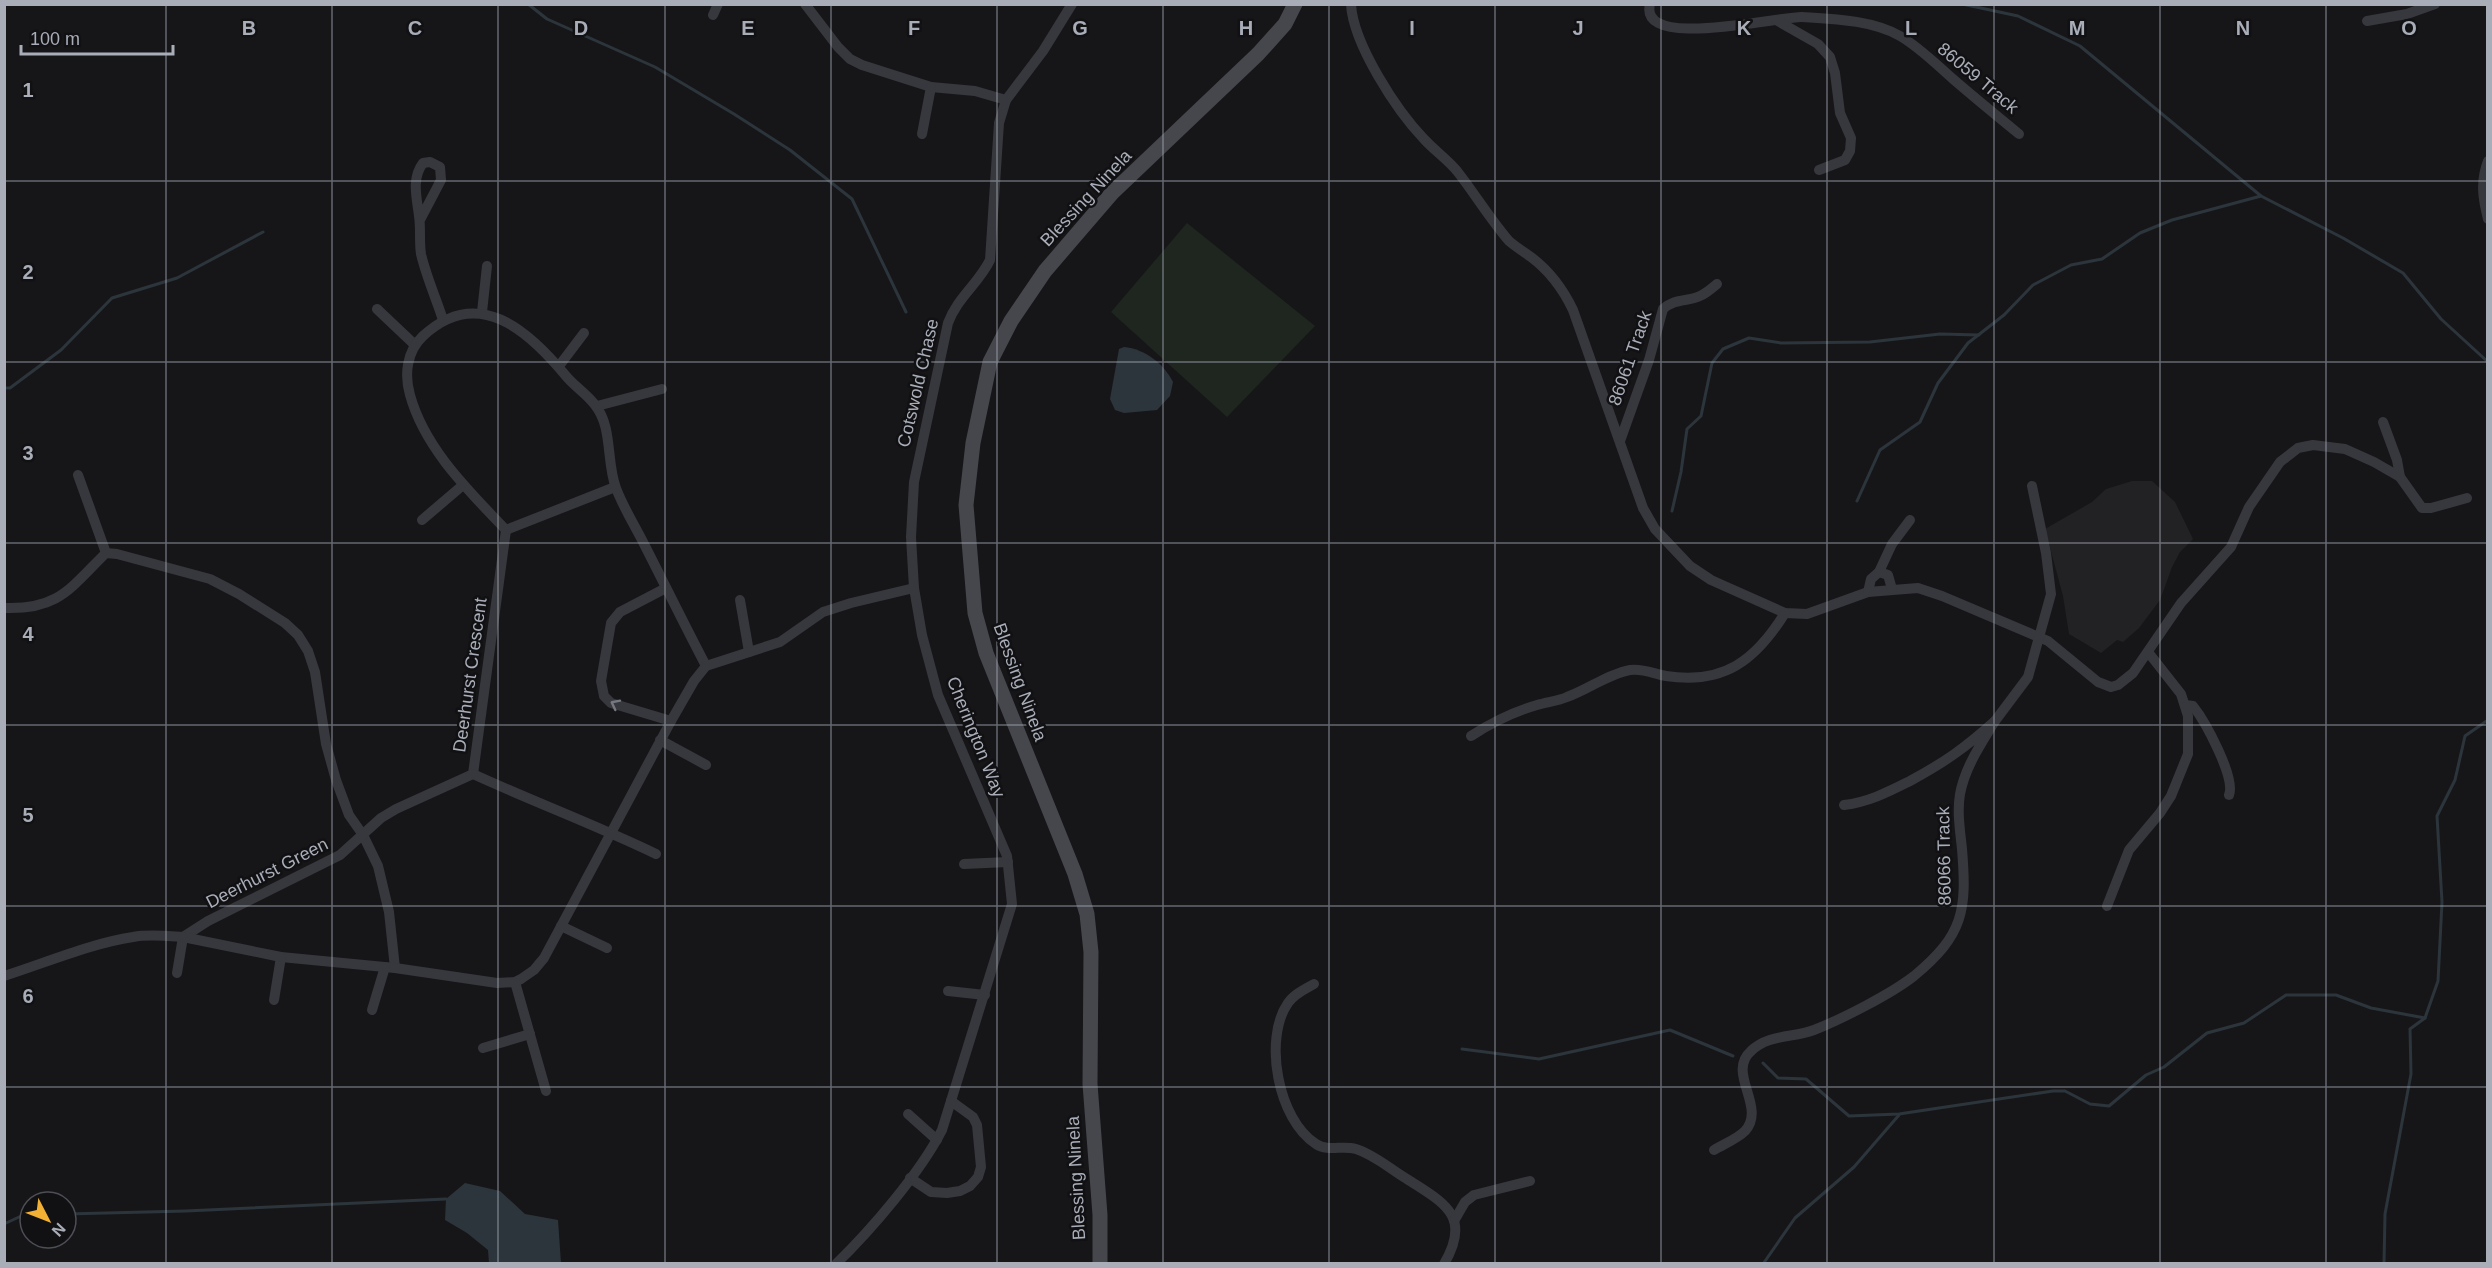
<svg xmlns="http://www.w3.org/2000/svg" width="2492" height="1268" font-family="Helvetica,sans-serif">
<rect width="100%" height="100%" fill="#161618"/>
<!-- built -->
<polygon fill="#222225" points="2132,481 2152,481 2175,502 2193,539 2180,552 2172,567 2160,600 2139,628 2123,642 2117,640 2101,653 2069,634 2063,596 2045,529 2092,502 2106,489"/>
<!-- green -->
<polygon fill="#1e261f" points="1187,223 1315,326 1227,417 1111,312"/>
<!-- water -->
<g fill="#2c353c">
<path d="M1124,347C1145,349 1163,363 1173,382L1170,396L1157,410L1124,413L1115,410L1110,399L1119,349Z"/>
<polygon points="465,1183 500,1191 525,1214 558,1220 561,1263 489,1263 488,1250 467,1233 445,1220 446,1199"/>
</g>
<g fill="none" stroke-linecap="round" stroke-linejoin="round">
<!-- stream -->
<g stroke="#2c353c" stroke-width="3">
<polyline points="528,4 547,19 655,67 734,114 790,150 852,199 906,312"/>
<polyline points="1962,4 2018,16 2080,46 2261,196 2343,238 2403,273 2441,319 2488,362"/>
<polyline points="4,388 10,388 61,350 112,298 177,278 263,232"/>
<polyline points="1857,501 1880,450 1920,422 1938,383 1968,343 2004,315 2033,285 2071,265 2102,259 2140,233 2172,220 2261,196"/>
<polyline points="1672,511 1681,472 1687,429 1701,416 1712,363 1723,349 1749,338 1781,343 1870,342 1940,334 1979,335"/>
<polyline points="1462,1049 1539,1059 1670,1030 1733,1056"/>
<polyline points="1763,1063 1778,1078 1806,1079 1849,1116 1899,1114 2053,1091 2065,1091 2090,1104 2109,1106 2146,1075 2164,1067 2207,1033 2244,1023 2286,995 2336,995 2371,1008 2425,1018"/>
<polyline points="66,1214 186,1211 446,1199"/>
<polyline points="4,1224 19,1217 30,1216"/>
<polyline points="1763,1264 1795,1218 1854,1167 1899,1115"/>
<polyline points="2384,1264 2385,1214 2411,1074 2410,1029 2425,1018 2438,981 2442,902 2437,816 2455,780 2465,736 2488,720"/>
</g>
<!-- street -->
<g stroke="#37383d" stroke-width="10">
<polyline points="805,4 838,47 850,59 862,65 931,87 975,91 1006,100"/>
<path d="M1351,4C1353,44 1397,111 1424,139C1435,151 1447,159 1457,171C1475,194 1490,219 1509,241C1516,247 1524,252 1531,257C1551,272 1563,289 1573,310L1643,508L1655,529L1690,566L1711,580L1785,613L1807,614L1868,592L1918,588L1942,596L2048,641L2098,682L2111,687L2118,685L2133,673L2181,603L2231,547L2249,507L2280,462L2298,448L2313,445L2345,449L2374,462L2400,477L2422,508H2431L2467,498"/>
<path d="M1650,4C1638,51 1780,16 1802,17C1833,19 1872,20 1900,36C1919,47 1936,64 1953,79C1975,98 1997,116 2019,134"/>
<polyline points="713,15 718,4"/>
<polyline points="1776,20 1818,44 1830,57 1835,73 1840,113 1851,138 1850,151 1845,160 1819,170"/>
<polyline points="2367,21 2407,14 2435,4"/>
<polyline points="922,134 931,87"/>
<path d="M2488,161C2480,182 2483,199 2488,219"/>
<path d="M420,220L441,180L440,167L430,162L423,163C411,179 417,198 419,216C421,229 419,241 421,254C426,276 436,298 443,320"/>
<polyline points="377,309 415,345"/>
<polyline points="482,312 487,266"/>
<polyline points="559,366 584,333"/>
<polyline points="597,406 662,389"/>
<polyline points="2383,422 2397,460 2400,477"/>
<path d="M1620,441L1649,360L1663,309C1675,298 1687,302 1700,296C1707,293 1712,288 1717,284"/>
<polyline points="78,475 106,553"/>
<polyline points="422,520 463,485"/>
<polyline points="506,530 615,487"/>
<polyline points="1879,572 1888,575 1892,589"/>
<polyline points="666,588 620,612 611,623 601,681 604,696 611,703 671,721"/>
<polyline points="1868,592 1871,579 1879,572 1892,544 1910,520"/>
<polyline points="740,600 749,652"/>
<path d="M4,608C59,610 70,588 106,553L117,554L210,579L239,594L285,623L298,635L308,651L315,672L326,744L336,780L349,815L363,835L378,866L389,912L395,968"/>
<path d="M2185,705L2193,706C2205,721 2236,778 2229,795"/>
<polyline points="1995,721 2028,677 2051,594 2046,553 2032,486"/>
<path d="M1471,736C1491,723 1513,712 1537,705C1547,702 1558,701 1567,697C1589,689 1608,674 1630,670C1643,668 1654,674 1666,676C1724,685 1756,660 1785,613"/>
<polyline points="660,740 706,765"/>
<path d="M473,774L506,530C469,491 425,449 410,395C404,374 407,351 423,336C478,285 528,330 566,376C574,386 587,394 595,405C613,427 606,462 616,488C623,507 635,526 644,544C665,585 685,626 706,666"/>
<path d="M473,774C534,802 596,825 656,854"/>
<polyline points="964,864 1008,862"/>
<polyline points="2107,906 2129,850 2160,813 2171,796 2188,754 2188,716 2181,694 2148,652"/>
<polyline points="561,926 607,948"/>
<polyline points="183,937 208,921 340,855 381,818 396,809 473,774"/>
<polyline points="177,973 183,937"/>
<path d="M4,976C45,963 92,943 133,937C149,934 167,936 183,937L281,957L395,968L497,983L515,982L521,979L534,970L544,958L671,721L694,681L706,666L780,642L823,612L851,603L914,588"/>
<polyline points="515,982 546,1091"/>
<path d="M1314,984C1305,989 1294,994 1288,1003C1263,1039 1278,1120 1316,1144C1328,1152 1342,1145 1356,1149C1375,1155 1390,1169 1407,1179C1442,1202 1473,1215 1444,1264"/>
<polyline points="948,991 985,995"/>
<polyline points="274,1000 281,957"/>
<polyline points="372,1010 385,967"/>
<polyline points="483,1048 530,1034"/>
<polyline points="908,1114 937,1140"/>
<path d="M1714,1150C1724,1144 1737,1139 1745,1131C1767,1107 1726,1073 1751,1051C1769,1034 1793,1038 1814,1030C1842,1019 1891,994 1914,976C1964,935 1967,910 1962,849C1960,830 1957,812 1960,794C1965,767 1981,744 1995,721C1965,748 1945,762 1910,781C1888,792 1869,802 1844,805"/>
<polyline points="910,1178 931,1192 947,1193 960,1191 970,1186 978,1177 981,1167 977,1125 973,1117 951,1101"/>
<polyline points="1454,1221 1465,1202 1474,1195 1530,1181"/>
<path d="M836,1264C871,1230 920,1173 942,1130L1012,904L1007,856L938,695L922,635L914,588L911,537L914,482L948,323C957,298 979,283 990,260L999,123L1006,100L1043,51L1072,4"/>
</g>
<!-- secondary -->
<polyline stroke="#45474d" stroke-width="15" points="1100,1264 1100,1215 1090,1084 1091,952 1087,914 1075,874 986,653 975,613 966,505 973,443 990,362 1011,321 1045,271 1112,193 1258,54 1285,24 1295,4"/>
</g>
<!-- one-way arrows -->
<defs><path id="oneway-chevron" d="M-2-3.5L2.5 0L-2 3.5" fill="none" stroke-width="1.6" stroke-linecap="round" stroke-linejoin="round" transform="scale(1.5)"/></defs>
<use stroke="#757881" href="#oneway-chevron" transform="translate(615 704) rotate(-153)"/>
<!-- grid -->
<path fill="none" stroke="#a8adb8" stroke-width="1.5" stroke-opacity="0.55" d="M166,4V1264M332,4V1264M498,4V1264M665,4V1264M831,4V1264M997,4V1264M1163,4V1264M1329,4V1264M1495,4V1264M1661,4V1264M1827,4V1264M1994,4V1264M2160,4V1264M2326,4V1264M4,181H2488M4,362H2488M4,543H2488M4,725H2488M4,906H2488M4,1087H2488"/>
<g text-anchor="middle" stroke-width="5" stroke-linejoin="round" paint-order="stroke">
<!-- street labels -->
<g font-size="18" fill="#a8adb8" stroke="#111113">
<text transform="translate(1978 78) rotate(40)" y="6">86059 Track</text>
<text transform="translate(1086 198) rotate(-47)" y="6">Blessing Ninela</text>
<text transform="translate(1630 358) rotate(-71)" y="6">86061 Track</text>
<text transform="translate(918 383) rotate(-77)" y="6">Cotswold Chase</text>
<text transform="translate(470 675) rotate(-82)" y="6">Deerhurst Crescent</text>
<text transform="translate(1020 682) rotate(70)" y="6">Blessing Ninela</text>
<text transform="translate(976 737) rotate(68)" y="6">Cherington Way</text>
<text transform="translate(1944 856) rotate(-91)" y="6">86066 Track</text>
<text transform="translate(267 873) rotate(-27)" y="6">Deerhurst Green</text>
<text transform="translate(1076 1178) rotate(-93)" y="6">Blessing Ninela</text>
</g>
</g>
<g font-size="20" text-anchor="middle" font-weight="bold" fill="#a8adb8" stroke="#111113" stroke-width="5" stroke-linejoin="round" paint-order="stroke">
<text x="249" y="35">B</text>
<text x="415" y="35">C</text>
<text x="581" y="35">D</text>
<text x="748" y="35">E</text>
<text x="914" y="35">F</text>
<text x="1080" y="35">G</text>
<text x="1246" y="35">H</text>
<text x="1412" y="35">I</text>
<text x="1578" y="35">J</text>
<text x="1744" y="35">K</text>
<text x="1911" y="35">L</text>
<text x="2077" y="35">M</text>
<text x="2243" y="35">N</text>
<text x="2409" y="35">O</text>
<text x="28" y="97">1</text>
<text x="28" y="279">2</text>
<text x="28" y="460">3</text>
<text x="28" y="641">4</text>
<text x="28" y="822">5</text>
<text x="28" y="1003">6</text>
</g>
<!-- border -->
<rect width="2492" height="1268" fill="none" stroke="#a8adb8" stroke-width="12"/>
<!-- north arrow -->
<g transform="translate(48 1220) rotate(132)"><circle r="28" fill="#111113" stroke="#4d4f55" stroke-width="1.5"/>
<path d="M0-4.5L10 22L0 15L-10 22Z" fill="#f2b134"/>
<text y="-9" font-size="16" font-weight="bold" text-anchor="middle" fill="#a8adb8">N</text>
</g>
<!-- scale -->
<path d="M21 45v9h152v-9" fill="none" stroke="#a8adb8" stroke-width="3"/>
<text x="30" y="45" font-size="18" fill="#a8adb8" stroke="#111113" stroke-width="4.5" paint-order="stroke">100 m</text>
</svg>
